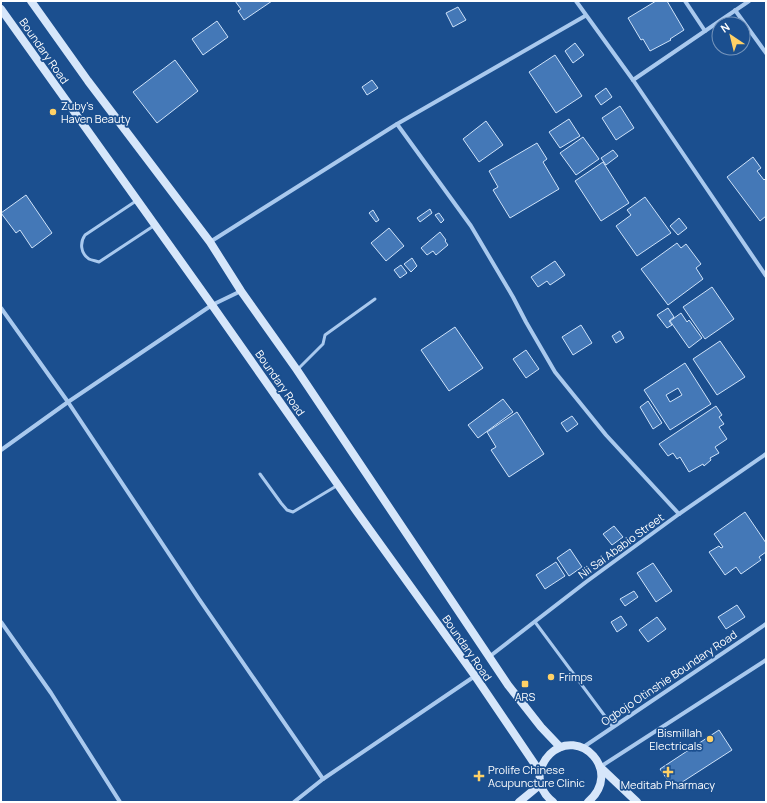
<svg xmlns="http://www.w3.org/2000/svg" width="767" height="803" font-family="Manrope,sans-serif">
<rect width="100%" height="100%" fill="#1b4f8f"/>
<!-- building -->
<g fill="#4478b7" stroke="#cfe3fa" fill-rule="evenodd">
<polygon points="235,1 272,1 244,20 238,11 241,9"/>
<polygon points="656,1 667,1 684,30 670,39 671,40 650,51 643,39 641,40 628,18"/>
<polygon points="458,7 466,20 453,27 446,13"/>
<polygon points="217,21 228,37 203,55 192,39"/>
<polygon points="575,43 584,55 573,63 565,51"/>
<polygon points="555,55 582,96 556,113 529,72"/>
<polygon points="175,60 198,91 157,123 133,92"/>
<polygon points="372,80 378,88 367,95 362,87"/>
<polygon points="606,88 612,97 601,105 595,96"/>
<polygon points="620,106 634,128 616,140 602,118"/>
<polygon points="569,119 580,136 560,148 549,132"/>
<polygon points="486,121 503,145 479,162 463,139"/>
<polygon points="583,137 599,159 576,175 560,153"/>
<polygon points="537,143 547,159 543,162 559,189 510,218 493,190 498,187 489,171"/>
<polygon points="613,150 618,156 606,165 601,158"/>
<polygon points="753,157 761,168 757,171 764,180 766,178 766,216 760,221 727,177"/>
<polygon points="603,162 629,203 601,221 575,181"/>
<polygon points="26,195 52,233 32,248 20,230 16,233 1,213"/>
<polygon points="645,197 671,233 637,256 616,226 631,215 627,210"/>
<polygon points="430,209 432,213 420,222 417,218"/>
<polygon points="373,210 379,220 376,222 369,213"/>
<polygon points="439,213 444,220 441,223 435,215"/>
<polygon points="679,218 687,228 678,235 670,226"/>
<polygon points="389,228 404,246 386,261 371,243"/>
<polygon points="440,232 446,240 445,241 448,245 436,255 433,251 427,255 421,248"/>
<polygon points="677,243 681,248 686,244 701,264 696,268 703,279 668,305 641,269"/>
<polygon points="412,258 417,266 411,272 404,264"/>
<polygon points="555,261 565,275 550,285 547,281 538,287 531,277"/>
<polygon points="401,265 407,273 400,278 394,270"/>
<polygon points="712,287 734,319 705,339 683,307"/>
<polygon points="668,308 674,317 669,321 672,325 667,328 657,315"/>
<polygon points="681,313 687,322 689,320 702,338 689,348 670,321"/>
<polygon points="581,325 592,343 573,355 562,337"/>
<polygon points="455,327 483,368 449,391 421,350"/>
<polygon points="620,331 624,338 616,343 612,336"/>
<polygon points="720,341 745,377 717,395 693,359"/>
<polygon points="526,350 539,369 526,378 513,359"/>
<path d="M685,363L711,404L670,430L644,390ZM678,388L682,395L670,402L666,395Z"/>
<polygon points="503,399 513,412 478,438 468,425"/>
<polygon points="648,401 662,423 653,429 640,407"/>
<polygon points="716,406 722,415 719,417 724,424 719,427 727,439 715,447 719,453 710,458 711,460 704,466 703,464 689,472 680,457 677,459 673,453 668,456 659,444"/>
<polygon points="517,412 544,454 509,477 491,450 496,447 487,432"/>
<polygon points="572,416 578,424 567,432 561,423"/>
<polygon points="745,512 766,543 766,552 759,557 761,560 741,574 736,567 725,575 709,552 719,546 721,548 723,547 714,534"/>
<polygon points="614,526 623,537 612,545 603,534"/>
<polygon points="570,549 582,567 569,576 557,558"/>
<polygon points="556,562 565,576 545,589 536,575"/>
<polygon points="653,563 672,591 656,602 637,573"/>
<polygon points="634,591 638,597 625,606 620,599"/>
<polygon points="737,605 745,617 726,629 718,617"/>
<polygon points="621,616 627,625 617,632 611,622"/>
<polygon points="657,617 666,629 648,642 639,630"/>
<polygon points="719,730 732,750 673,788 660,769"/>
</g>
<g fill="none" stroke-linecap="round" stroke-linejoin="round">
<!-- lane -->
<g stroke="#a9c9ee" stroke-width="3">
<path d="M136,201L85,235C80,242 80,253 89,259C91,260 96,261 99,262L155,225"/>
<polyline points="298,369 323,344 325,335 375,299"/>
<polyline points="260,474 281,503 287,510 293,512 338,485"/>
<polyline points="535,622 613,727"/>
</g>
<!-- street -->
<g stroke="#a9c9ee" stroke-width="4">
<polyline points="576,1 633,80 766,276"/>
<polyline points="685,1 705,31"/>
<polyline points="735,10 766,53"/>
<polyline points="633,80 749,1"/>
<polyline points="397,124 471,226 513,297 526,322 555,372 606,435 679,514"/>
<polyline points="210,242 397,124 585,16"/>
<polyline points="1,308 68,402 199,599 323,779"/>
<polyline points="1,450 68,402 212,305 241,291"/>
<polyline points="1,622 51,693 120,802"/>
<polyline points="489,657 586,582 679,514 766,454"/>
<polyline points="582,748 766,624"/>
<polyline points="600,767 766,660"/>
<polyline points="294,802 323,779 475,676"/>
</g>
<!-- secondary -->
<g stroke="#d6e6fa" stroke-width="8">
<polyline points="31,1 88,81 210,242 241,291 297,370 508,685 541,727 560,747"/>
<polyline points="1,9 212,305 357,512 475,676 540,772"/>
<polyline points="600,767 637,802"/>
<polyline points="519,802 541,784"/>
<path d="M553,802C544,795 538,784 540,773C541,765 545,759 550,754C579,726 624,771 588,802"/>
</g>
</g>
<!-- markers -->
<g fill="#ffd166" stroke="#1b4f8f" stroke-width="1.5">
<circle cx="53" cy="112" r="4"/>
<circle cx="551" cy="677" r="4"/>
<rect x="521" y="680" width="8" height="8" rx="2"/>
<circle cx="710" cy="739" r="4"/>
<path d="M666 766h4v4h4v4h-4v4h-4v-4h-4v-4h4z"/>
<path d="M477 770h4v4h4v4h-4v4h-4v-4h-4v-4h4z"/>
</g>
<g text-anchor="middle" stroke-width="3.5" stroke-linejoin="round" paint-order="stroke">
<!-- street labels -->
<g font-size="11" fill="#fff" stroke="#1b4f8f">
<text transform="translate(44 51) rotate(55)" y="4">Boundary Road</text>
<text transform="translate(280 383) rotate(55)" y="4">Boundary Road</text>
<text transform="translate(621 546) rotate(-36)" y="4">Nii Sai Ababio Street</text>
<text transform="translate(467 648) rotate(55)" y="4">Boundary Road</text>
<text transform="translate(669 678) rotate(-34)" y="4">Ogbojo Otinshie Boundary Road</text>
</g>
<!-- poi labels -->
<g font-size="11" fill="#fff" stroke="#1b4f8f" text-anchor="start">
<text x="61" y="110">Zuby's<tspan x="61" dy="13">Haven Beauty</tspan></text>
<text x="559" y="681">Frimps</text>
<text x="525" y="701" text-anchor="middle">ARS</text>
<text x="702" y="737" text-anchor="end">Bismillah<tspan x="702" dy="13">Electricals</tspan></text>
<text x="488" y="774">Prolife Chinese<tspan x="488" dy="13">Acupuncture Clinic</tspan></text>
<text x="668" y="789" text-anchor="middle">Meditab Pharmacy</text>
</g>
</g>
<!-- border -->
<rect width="767" height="803" fill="none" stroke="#ffffff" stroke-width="4"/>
<!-- north arrow -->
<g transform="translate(731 36) rotate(325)"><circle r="19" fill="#1b4f8f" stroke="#7695bc"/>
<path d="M0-3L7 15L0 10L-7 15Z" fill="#ffd166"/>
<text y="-6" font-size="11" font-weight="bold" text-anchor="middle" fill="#ffffff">N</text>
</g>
</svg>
